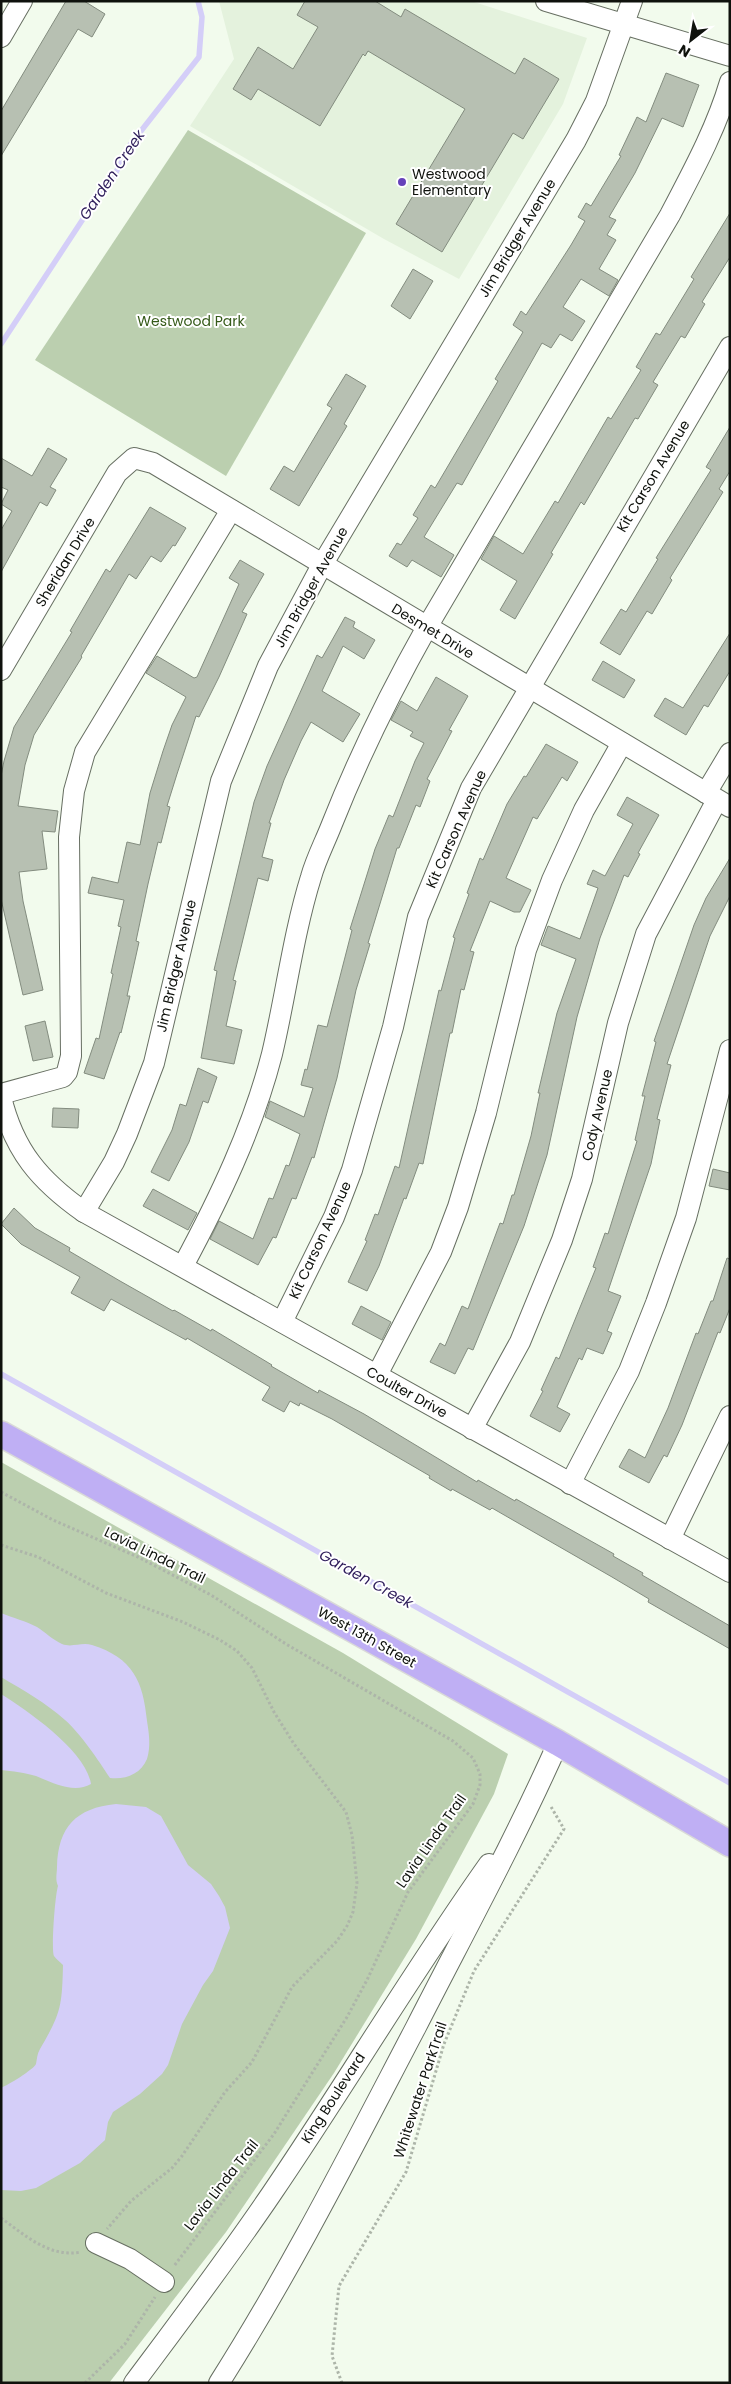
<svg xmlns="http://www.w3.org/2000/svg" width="731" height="2384" font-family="Poppins,sans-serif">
<rect width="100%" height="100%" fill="#f2fbed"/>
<!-- built -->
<polygon fill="#e4f2dd" points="219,1 471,1 587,38 563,104 459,279 384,239 190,126 234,59"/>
<!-- green -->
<g fill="#bbcfaf">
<polygon points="188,130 366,233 226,476 35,360"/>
<polygon points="1,1462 343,1653 508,1754 494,1794 416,1939 334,2073 226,2232 109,2383 1,2383"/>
</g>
<!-- water -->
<g fill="#d4cef8">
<path d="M1,1613C13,1618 26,1621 37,1627C45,1632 53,1640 62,1644C72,1648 81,1642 92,1645C133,1658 143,1681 147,1721C149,1734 151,1746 147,1759C141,1774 125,1780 110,1778C99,1761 80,1733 65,1720C46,1703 23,1690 1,1677Z"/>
<path d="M1,1694C28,1711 86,1751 91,1784C74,1794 53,1783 36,1776C26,1773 12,1771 1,1770Z"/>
<path d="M116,1804L146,1807L161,1816L188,1865L211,1884L219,1896L225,1907L230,1928L213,1971L203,1985L182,2024L168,2065L162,2074L140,2094L113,2112L108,2122L105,2140L80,2163L36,2188L21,2191L1,2190V2088C8,2085 33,2070 36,2064C37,2059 37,2054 40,2049C61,2013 62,2007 63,1965C60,1962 56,1959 54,1956C51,1950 55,1895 58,1886C55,1879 57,1874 57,1867C58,1827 76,1808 116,1804Z"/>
</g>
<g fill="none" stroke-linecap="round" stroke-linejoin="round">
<!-- stream -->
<g stroke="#d4cef8" stroke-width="5.5">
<polyline points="1,344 83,219 112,180 130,145 199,57 202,17 198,1"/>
<polyline points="1,1374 730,1783"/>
</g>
</g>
<!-- building -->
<g fill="#b7c0b2" stroke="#838c7f">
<polygon points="66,1 84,1 105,14 92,37 78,29 1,156 1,111"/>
<polygon points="305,1 375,1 401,17 405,9 515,74 524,58 559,79 523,139 513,133 442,252 396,224 465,109 368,51 365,56 363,54 320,126 258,89 251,100 233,89 258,47 293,69 318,27 297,15"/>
<polygon points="666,73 699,85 683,127 662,118 635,173 609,217 616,220 607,235 616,240 599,269 618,280 609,296 581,279 563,307 585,321 572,341 560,334 551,348 542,343 462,485 457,483 424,537 454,555 441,577 412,560 407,567 389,556 397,543 401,545 418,518 413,515 431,485 435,488 498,381 495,379 523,332 513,325 521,311 526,315 571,245 585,221 578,217 586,203 591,206 621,156 619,155 637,117 646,122"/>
<polygon points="730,213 730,257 702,302 705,304 685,338 681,336 653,382 658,385 638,419 635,418 584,505 581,502 551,553 553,554 515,619 500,610 517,581 481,559 494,536 523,554 555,501 558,503 608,417 611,419 641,370 636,367 656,333 660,335 694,279 691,277"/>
<polygon points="413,269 433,281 410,319 391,306"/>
<polygon points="346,374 366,386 344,424 347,426 299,506 270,489 284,466 294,472 332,408 327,405"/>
<polygon points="730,427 730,471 719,489 723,492 670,578 672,580 652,614 647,611 620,655 600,643 621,609 626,612 658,559 656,558 711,470 706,467"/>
<polygon points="48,448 67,459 50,487 56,490 47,506 40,502 1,572 1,530 12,511 1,504 8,490 1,487 1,458 32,476"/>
<polygon points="150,507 186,528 175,546 173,545 161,562 151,556 136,579 129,574 81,656 82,657 34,735 25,765 18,806 58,811 55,832 42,831 47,869 19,872 23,901 43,990 23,995 1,899 1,776 4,761 14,727 72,632 70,631 106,569 110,572"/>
<polygon points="240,560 264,574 242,612 247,614 219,677 199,717 196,716 177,774 167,806 170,807 161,843 158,842 148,884 136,941 139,942 127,996 130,996 121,1033 120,1032 104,1079 84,1073 96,1038 99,1039 113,974 111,973 121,927 118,926 124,900 88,893 92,877 118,883 127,842 140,845 150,793 163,751 172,725 186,697 146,673 157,656 194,678 197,677 239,584 229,578"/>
<polygon points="345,617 355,622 353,627 375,640 364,659 343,646 322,691 360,714 343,742 311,722 301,741 284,780 269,823 271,823 262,857 273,860 268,881 258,878 233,980 236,981 226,1026 242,1030 234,1064 201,1058 217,971 214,970 254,802 267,766 317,655 322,658"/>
<polygon points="730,633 730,671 708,707 704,705 686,735 654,716 665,698 683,708"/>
<polygon points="603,661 635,680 624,698 592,680"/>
<polygon points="436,677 468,696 449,730 452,731 427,779 430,781 420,807 416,805 399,848 397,848 368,943 370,944 356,990 337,1078 314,1158 312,1157 296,1199 292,1198 276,1238 273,1237 258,1265 210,1239 219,1221 253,1239 269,1198 273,1199 286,1165 289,1166 300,1134 265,1117 270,1101 304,1117 313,1088 301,1085 305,1069 307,1070 318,1025 327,1027 352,930 350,929 375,849 389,815 393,817 415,761 424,743 410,736 413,732 391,720 401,701 417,711"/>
<polygon points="546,744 578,762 567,781 562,777 537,819 533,817 506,878 531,890 520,912 514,912 490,901 470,951 474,952 464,990 461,989 452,1033 450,1033 423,1164 419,1163 406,1199 404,1198 379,1266 367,1291 348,1282 367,1241 365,1240 375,1214 378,1215 395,1166 399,1168 439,990 441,991 455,938 453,937 469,894 467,893 480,858 483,860 507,804 524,776 526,777"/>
<polygon points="627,797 659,815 638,853 640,854 628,877 624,875 600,938 577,1017 547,1155 524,1226 473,1350 468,1348 455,1374 430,1362 440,1343 445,1346 462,1306 468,1309 500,1223 503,1224 512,1195 514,1195 531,1136 540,1093 538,1093 557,1013 576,959 541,945 548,926 580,939 598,888 587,884 593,870 605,876 633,824 617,815"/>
<polygon points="730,858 730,896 710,936 667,1064 671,1065 657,1119 660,1120 651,1164 608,1291 621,1296 607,1331 612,1333 603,1354 587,1348 582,1360 579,1358 557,1407 570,1414 560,1432 530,1416 543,1391 541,1390 556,1357 559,1359 596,1268 593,1267 605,1233 608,1234 637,1141 635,1140 645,1096 642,1096 656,1042 654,1041 694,925 706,898"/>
<polygon points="45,1021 53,1057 33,1061 25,1026"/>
<polygon points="198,1068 217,1077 208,1103 203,1101 189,1142 169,1181 151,1172 172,1130 180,1104 186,1106"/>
<polygon points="53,1108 79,1109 78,1128 52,1127"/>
<polygon points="713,1169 730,1173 730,1190 709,1186"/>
<polygon points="153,1189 197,1213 188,1230 143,1206"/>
<polygon points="14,1208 35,1228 70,1248 69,1251 120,1281 173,1311 174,1310 211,1331 212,1329 272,1365 271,1366 318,1393 319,1390 364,1414 477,1482 478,1480 515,1501 516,1499 614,1554 613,1556 643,1573 642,1575 730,1626 730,1649 648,1602 649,1599 612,1577 492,1508 490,1510 452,1489 451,1491 429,1478 430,1476 332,1419 300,1403 299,1406 290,1401 284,1412 262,1400 270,1387 187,1338 186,1340 111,1299 104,1311 71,1293 80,1277 21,1244 1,1224"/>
<polygon points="727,1258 730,1259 730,1308 720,1333 718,1332 682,1425 667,1457 664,1455 649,1483 619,1467 629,1449 645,1458 668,1408 696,1333 698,1334 711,1301 713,1301"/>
<polygon points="361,1306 391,1322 382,1340 352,1324"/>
</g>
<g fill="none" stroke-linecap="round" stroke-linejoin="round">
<!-- minor casing -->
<g stroke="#676f62" stroke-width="22">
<g id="minor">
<polyline points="546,1 730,56"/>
<polyline points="1,37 22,1"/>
<polyline points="1,670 117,473 134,458 153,463 730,807"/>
<polyline points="706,793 730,753"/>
<polyline points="1,1094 63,1077 67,1072 71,1056 69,837 74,791 85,752 231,510"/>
<path d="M1,1097C14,1151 40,1181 84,1212L730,1572"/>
<polyline points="84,1212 114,1162 127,1134 154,1063 221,781 268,666 322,565 576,140 596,101 632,1"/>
<path d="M183,1266C219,1199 253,1128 272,1054C286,995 293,935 311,877C316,859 325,842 332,824C359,756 391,691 427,627L670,215C693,171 716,129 730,82"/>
<polyline points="282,1322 334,1217 352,1170 393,1027 418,917 471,788 730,347"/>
<polyline points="377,1375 441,1252 458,1207 486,1113 526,950 552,880 584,810 622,743"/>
<polyline points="472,1429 520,1342 562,1240 582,1179 618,1023 646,934 717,800"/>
<polyline points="570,1484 629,1371 656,1303 686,1218 730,1050"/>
<polyline points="670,1539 730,1416"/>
<polyline points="96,2243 130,2259 164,2282"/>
<path d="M134,2383C181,2320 228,2258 272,2193C346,2084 413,1971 489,1864"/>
<path d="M219,2383C292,2268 353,2147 416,2027C464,1933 515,1840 558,1743"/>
</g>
</g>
<!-- major casing -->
<g stroke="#d9d9d8" stroke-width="28">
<polyline id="major" points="1,1434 558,1743 730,1844"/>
</g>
<!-- path -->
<g stroke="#adb5a9" stroke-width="3" stroke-dasharray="2.5 2.5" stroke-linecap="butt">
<polyline points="1,1492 53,1520 138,1557 211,1595 286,1644 453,1741 473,1758 480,1774 480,1785 473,1804 408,1892 367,1980 347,2017 274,2134 174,2266"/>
<polyline points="1,1545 38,1557 106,1593 183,1622 220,1640 237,1651 252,1668 274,1712 294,1744 346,1812 352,1835 357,1883 353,1912 347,1926 337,1941 292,1987 252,2062 225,2092 182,2156 172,2168 131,2201 107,2229"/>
<path d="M1,2218C25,2235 49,2258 81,2252"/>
<polyline points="85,2383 125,2344 155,2297"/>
<polyline points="342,2383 332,2356 339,2286 406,2172 444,2044 474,1971 564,1829 550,1805"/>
</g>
<!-- minor -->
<use href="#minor" stroke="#fff" stroke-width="20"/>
<!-- major -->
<use href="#major" stroke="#bfaff4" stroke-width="25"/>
</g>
<!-- markers -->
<circle fill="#6642ba" stroke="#fff" stroke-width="2" cx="402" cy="182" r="5"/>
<g text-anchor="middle" stroke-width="4" stroke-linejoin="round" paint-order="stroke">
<!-- poi labels -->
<g font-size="14" fill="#0f120d" stroke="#fff" text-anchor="start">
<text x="412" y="179">Westwood<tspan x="412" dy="16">Elementary</tspan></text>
</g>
<!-- street labels -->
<g font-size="14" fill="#0f120d" stroke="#fff">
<text transform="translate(517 238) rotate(-59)" y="5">Jim Bridger Avenue</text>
<text transform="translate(653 476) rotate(-59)" y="5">Kit Carson Avenue</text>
<text transform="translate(65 562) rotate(-59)" y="5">Sheridan Drive</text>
<text transform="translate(311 587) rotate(-61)" y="5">Jim Bridger Avenue</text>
<text transform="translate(433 631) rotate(31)" y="5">Desmet Drive</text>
<text transform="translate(456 829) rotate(-66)" y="5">Kit Carson Avenue</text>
<text transform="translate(176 966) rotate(-77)" y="5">Jim Bridger Avenue</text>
<text transform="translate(597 1115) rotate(-77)" y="5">Cody Avenue</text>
<text transform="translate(320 1240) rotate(-65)" y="5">Kit Carson Avenue</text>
<text transform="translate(407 1392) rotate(29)" y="5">Coulter Drive</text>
<text transform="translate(155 1555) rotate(26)" y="5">Lavia Linda Trail</text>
<text transform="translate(367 1637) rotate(29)" y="5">West 13th Street</text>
<text transform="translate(431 1841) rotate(-55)" y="5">Lavia Linda Trail</text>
<text transform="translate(420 2090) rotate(-72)" y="5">Whitewater ParkTrail</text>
<text transform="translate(333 2098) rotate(-57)" y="5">King Boulevard</text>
<text transform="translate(221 2185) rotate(-52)" y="5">Lavia Linda Trail</text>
</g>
<!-- park labels -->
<g font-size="14" fill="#355a19" stroke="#fff">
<text x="191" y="326">Westwood Park</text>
</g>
<!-- water labels -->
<g font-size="15" font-style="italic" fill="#31205d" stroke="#fff">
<text transform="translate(112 175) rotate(-56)" y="5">Garden Creek</text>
<text transform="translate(366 1579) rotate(29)" y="5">Garden Creek</text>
</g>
</g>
<!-- border -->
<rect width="731" height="2384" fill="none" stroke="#0f120d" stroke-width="5"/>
<!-- north arrow -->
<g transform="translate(691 40) rotate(211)" stroke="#ffffff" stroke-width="4" paint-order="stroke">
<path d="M0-4L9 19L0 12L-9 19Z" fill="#0f120d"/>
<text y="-8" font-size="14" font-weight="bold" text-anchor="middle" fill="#0f120d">N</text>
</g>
</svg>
